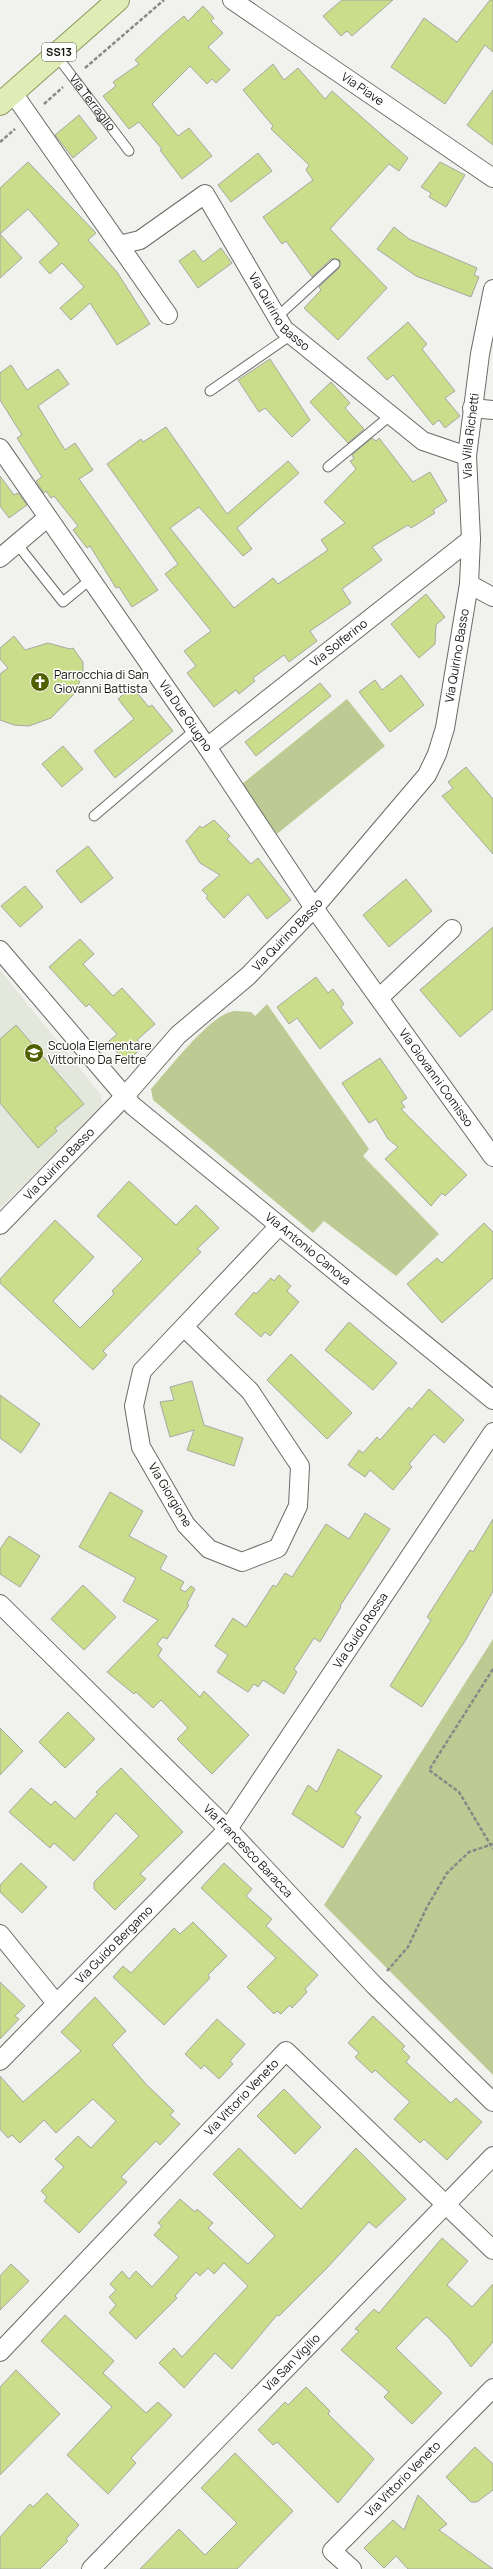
<svg xmlns="http://www.w3.org/2000/svg" width="493" height="2569" font-family="Manrope,sans-serif">
<rect width="100%" height="100%" fill="#f1f2ee"/>
<!-- built -->
<polygon fill="#e4e7dc" points="0,970 101,1095 102,1106 0,1209"/>
<!-- green -->
<g fill="#bdca94">
<polygon points="347,699 385,746 277,834 242,784"/>
<path d="M267,1004L369,1149L363,1156L439,1234L396,1276L324,1221L313,1233L153,1100L151,1089C167,1071 208,1018 230,1012C236,1010 245,1012 251,1012L255,1016Z"/>
<polygon points="493,1639 493,2075 324,1905"/>
</g>
<!-- building -->
<g fill="#cadd8a" stroke="#a6a8a4">
<polygon points="342,0 393,0 352,36 347,31 341,36 323,16"/>
<polygon points="490,0 493,0 493,52 485,45 445,104 391,67 424,18 457,42"/>
<polygon points="203,6 214,18 211,21 223,33 208,47 230,70 216,83 212,79 207,84 190,66 152,104 178,136 189,128 212,156 182,179 160,150 162,149 139,122 129,129 103,96 116,86 113,82 139,64 135,60 164,33 184,16 188,21"/>
<polygon points="273,64 284,80 298,68 325,99 332,91 408,158 399,171 389,164 330,229 387,288 338,340 304,308 321,290 319,287 339,268 340,260 331,259 312,277 286,241 282,244 263,217 313,180 306,170 309,165 271,129 273,126 243,90"/>
<polygon points="493,90 493,145 467,125"/>
<polygon points="79,115 97,138 73,158 55,135"/>
<polygon points="258,153 272,171 231,202 218,185"/>
<polygon points="28,162 96,233 88,240 117,272 150,324 117,345 90,303 71,320 60,308 84,287 62,263 50,274 39,262 59,244 28,209 0,234 0,188"/>
<polygon points="440,162 465,175 446,207 429,197 431,193 421,187"/>
<polygon points="394,227 409,239 477,268 474,275 479,277 471,297 416,276 377,249"/>
<polygon points="0,234 22,258 0,278"/>
<polygon points="221,248 232,263 198,288 179,261 194,250 203,262"/>
<polygon points="408,322 427,344 422,349 455,391 445,398 460,416 445,428 439,420 433,425 393,375 387,380 367,358"/>
<polygon points="270,359 310,420 292,437 265,408 259,412 238,380"/>
<polygon points="11,365 27,390 58,369 69,384 38,406 65,450 75,443 93,470 79,479 158,590 132,607 119,587 116,588 90,546 87,548 73,530 78,526 54,496 51,498 46,491 44,493 36,481 42,477 17,438 22,435 0,400 0,373"/>
<polygon points="331,382 350,403 345,408 364,429 348,443 310,402"/>
<polygon points="166,427 227,514 288,461 299,473 237,528 252,549 243,556 199,507 170,528 234,608 273,578 278,584 328,550 321,540 345,523 324,502 356,469 350,461 354,459 352,455 372,438 376,441 379,438 413,482 430,472 447,501 433,510 435,513 411,528 408,525 372,547 382,560 342,589 351,603 310,631 317,641 289,662 284,655 253,678 255,681 239,694 236,690 214,707 187,673 196,666 184,651 211,631 165,574 178,564 107,464 141,439 143,442"/>
<polygon points="0,476 14,495 18,493 27,505 9,518 0,506"/>
<polygon points="426,594 445,617 436,625 435,644 419,658 391,624"/>
<polygon points="14,636 25,650 48,643 70,649 73,648 83,662 83,673 75,693 51,718 29,726 14,725 0,720 0,674 8,668 0,659 0,648"/>
<polygon points="401,675 424,705 390,732 359,692 375,680 382,690"/>
<polygon points="320,683 331,696 256,756 245,742"/>
<polygon points="132,687 149,707 152,705 173,731 115,778 94,751 134,719 118,699"/>
<polygon points="63,746 83,769 62,787 42,764"/>
<polygon points="466,767 493,799 493,854 442,796 453,788 448,782"/>
<polygon points="214,820 230,836 227,839 251,864 258,858 291,900 267,919 248,894 224,918 206,898 208,896 202,890 220,875 200,863 186,841 200,826 202,828"/>
<polygon points="88,846 113,878 81,903 56,871"/>
<polygon points="406,879 432,911 389,947 363,915"/>
<polygon points="25,886 43,907 20,927 1,906"/>
<polygon points="493,927 493,1009 460,1037 420,990"/>
<polygon points="80,939 94,954 83,964 113,996 122,988 155,1024 137,1040 143,1047 126,1062 108,1042 117,1034 89,1004 86,1007 49,967"/>
<polygon points="316,977 328,993 333,989 344,1004 341,1007 353,1023 320,1049 297,1018 289,1024 277,1007"/>
<polygon points="16,1025 84,1104 55,1128 57,1131 38,1148 0,1103 0,1039"/>
<polygon points="380,1058 407,1098 401,1102 405,1107 401,1109 467,1175 445,1196 442,1193 431,1206 385,1159 398,1147 388,1139 376,1119 369,1123 342,1083"/>
<polygon points="129,1181 176,1225 196,1205 219,1228 197,1249 201,1252 103,1351 107,1355 93,1370 0,1283 0,1279 55,1220 94,1257 53,1301 80,1328 114,1294 112,1291 143,1259 97,1216"/>
<polygon points="484,1223 493,1232 493,1278 442,1323 407,1284 437,1258 442,1263"/>
<polygon points="279,1275 291,1286 287,1291 299,1302 270,1336 265,1332 261,1337 235,1314 254,1292 256,1294 271,1278 274,1281"/>
<polygon points="349,1322 397,1363 373,1390 325,1350"/>
<polygon points="291,1354 352,1413 327,1439 267,1380"/>
<polygon points="192,1381 204,1425 243,1438 234,1466 187,1450 194,1430 170,1437 160,1402 174,1400 170,1387"/>
<polygon points="429,1389 464,1420 444,1443 434,1434 409,1464 412,1467 393,1490 370,1470 365,1477 348,1465 359,1450 363,1453 377,1437 380,1440 409,1407 411,1410"/>
<polygon points="0,1395 40,1424 21,1453 0,1438"/>
<polygon points="110,1492 143,1511 129,1536 167,1556 160,1569 184,1582 180,1589 185,1592 191,1586 195,1589 187,1604 189,1605 167,1639 163,1637 157,1644 162,1649 158,1656 200,1697 204,1691 249,1735 212,1774 177,1739 188,1728 161,1700 153,1708 136,1692 134,1694 107,1672 158,1620 123,1601 136,1578 79,1547"/>
<polygon points="365,1513 390,1529 340,1606 341,1607 320,1642 314,1638 294,1669 297,1672 284,1694 263,1680 258,1687 254,1684 248,1692 217,1672 228,1655 215,1646 233,1618 246,1627 273,1585 276,1587 285,1573 292,1577 326,1524 349,1539"/>
<polygon points="493,1519 493,1591 465,1641 422,1707 390,1686 431,1620 427,1617 470,1550 473,1552"/>
<polygon points="9,1536 40,1556 20,1587 0,1574 0,1549"/>
<polygon points="83,1585 116,1617 84,1650 51,1619"/>
<polygon points="68,1712 95,1739 65,1768 39,1742"/>
<polygon points="0,1728 23,1751 0,1775"/>
<polygon points="338,1749 382,1776 355,1813 361,1817 343,1848 292,1814 308,1785 317,1792"/>
<polygon points="121,1768 183,1832 140,1874 146,1879 115,1910 94,1889 94,1882 139,1836 116,1813 74,1861 54,1843 50,1848 9,1812 31,1788 51,1805 55,1801 75,1819 98,1794 96,1792"/>
<polygon points="21,1863 47,1887 22,1913 0,1892 0,1885"/>
<polygon points="224,1863 252,1889 246,1896 272,1919 266,1926 318,1975 305,1989 307,1992 292,2008 290,2005 281,2014 277,2011 274,2014 247,1987 276,1958 201,1888"/>
<polygon points="193,1922 227,1956 208,1975 210,1978 164,2025 113,1977 123,1966 131,1973 174,1928 180,1934"/>
<polygon points="0,1982 25,2006 15,2016 19,2019 0,2039"/>
<polygon points="95,1997 126,2031 112,2045 146,2084 174,2111 170,2115 180,2124 160,2145 156,2141 121,2177 127,2182 79,2233 44,2201 47,2197 41,2191 64,2167 55,2159 78,2136 91,2148 116,2121 93,2099 56,2133 44,2120 20,2143 12,2135 8,2138 0,2129 0,2076 23,2102 81,2051 61,2032"/>
<polygon points="373,2016 405,2046 402,2049 410,2057 406,2062 451,2103 456,2098 482,2122 447,2160 424,2139 420,2143 394,2119 410,2102 375,2070 372,2073 355,2057 359,2053 348,2043"/>
<polygon points="217,2019 245,2044 230,2061 233,2064 219,2079 204,2065 201,2069 185,2054"/>
<polygon points="284,2089 321,2127 295,2154 257,2116"/>
<polygon points="239,2148 301,2209 356,2148 406,2199 376,2228 369,2222 327,2268 279,2316 277,2315 232,2369 215,2353 184,2388 159,2363 174,2348 182,2357 248,2286 224,2263 214,2274 208,2268 200,2276 196,2272 175,2296 177,2298 136,2339 109,2313 116,2305 109,2297 116,2290 110,2284 122,2271 129,2279 136,2271 152,2287 179,2257 154,2235 162,2226 158,2223 180,2199 195,2212 197,2209 213,2223 208,2228 248,2264 275,2236 213,2174"/>
<polygon points="442,2238 468,2261 447,2285 472,2307 493,2284 493,2342 471,2367 449,2338 427,2317 424,2319 396,2348 442,2393 412,2424 384,2397 389,2392 341,2350 359,2331 355,2329 374,2309 379,2313"/>
<polygon points="11,2264 29,2281 0,2310 0,2276"/>
<polygon points="65,2315 114,2361 103,2373 146,2413 158,2402 172,2415 131,2458 136,2463 108,2494 67,2455 112,2407 41,2341"/>
<polygon points="16,2370 60,2414 0,2475 0,2387"/>
<polygon points="306,2387 330,2411 328,2414 374,2459 338,2503 277,2442 273,2445 258,2430 285,2402 288,2405"/>
<polygon points="475,2447 493,2464 493,2490 477,2502 471,2502 446,2477"/>
<polygon points="235,2453 293,2511 237,2569 140,2569 179,2529 205,2555 237,2523 201,2488"/>
<polygon points="47,2493 79,2525 66,2539 68,2541 40,2569 0,2569 0,2537 30,2504 33,2507"/>
<polygon points="418,2495 447,2524 439,2530 493,2569 408,2569 396,2556 384,2568 364,2548 393,2520 404,2530"/>
</g>
<g fill="none" stroke-linecap="round" stroke-linejoin="round">
<!-- service casing -->
<g stroke="#6a6b67" stroke-width="11">
<g id="service">
<path id="s1" d="M56,55L129,151"/>
<polyline points="276,318 335,264"/>
<polyline points="210,391 291,335"/>
<polyline points="328,467 391,415"/>
<polyline points="17,544 63,602 91,579"/>
<polyline points="94,816 195,730"/>
</g>
</g>
<!-- minor casing -->
<g stroke="#6a6b67" stroke-width="20">
<g id="minor">
<path id="s2" d="M232,0L493,178"/>
<polyline points="13,93 168,315"/>
<path id="s3" d="M119,245L140,240L205,194L284,329L423,441L467,456"/>
<polyline points="472,408 493,410"/>
<path id="s4" d="M0,448L207,747L314,908L493,1157"/>
<polyline points="0,558 47,518"/>
<polyline points="469,584 493,597"/>
<path id="s5" d="M207,747L471,539"/>
<path id="s6" d="M0,950L133,1106L493,1400"/>
<polyline points="379,998 452,929"/>
<path id="s7" d="M0,1225L125,1096L178,1035L248,976L314,908L427,775L437,754L445,728L469,584L471,539L467,456L480,354L493,289"/>
<polyline points="185,1328 250,1391 300,1466 298,1506 278,1548 242,1562 209,1549 186,1525 141,1447 134,1406 142,1371 279,1226"/>
<path id="s8" d="M0,1604L228,1829L374,1985L493,2102"/>
<polyline points="0,1934 56,2003"/>
<path id="s9" d="M0,2061L228,1829L493,1432"/>
<path id="s10" d="M0,2352L286,2051L493,2250"/>
<path id="s11" d="M91,2569L493,2156"/>
<path id="s12" d="M352,2569L332,2551L493,2388"/>
</g>
</g>
<!-- primary casing -->
<g stroke="#8b985d" stroke-width="24">
<polyline id="primary" points="0,104 118,0"/>
</g>
<!-- path -->
<g stroke="#888986" stroke-width="2.5" stroke-dasharray="4 2" stroke-linecap="butt">
<polyline points="85,68 164,0"/>
<polyline points="44,104 63,87"/>
<polyline points="0,142 15,129"/>
<polyline points="493,1669 429,1770 459,1792 493,1849"/>
<polyline points="387,1971 408,1947 427,1907 447,1873 469,1852 493,1844"/>
</g>
<!-- service -->
<use href="#service" stroke="#fff" stroke-width="9"/>
<!-- minor -->
<use href="#minor" stroke="#fff" stroke-width="18"/>
<!-- primary -->
<use href="#primary" stroke="#e0ecb5" stroke-width="22"/>
</g>
<!-- icons -->
<defs>
<g id="church-disc" transform="scale(1)"><circle r="9.5" fill="#515f00" stroke="#fefffc"/><path d="M-1.2-6h2.4v3.5h3.3v2.4h-3.3V6h-2.4V-.1h-3.3v-2.4h3.3Z" fill="#fff"/></g>
<g id="school-disc" transform="scale(1)"><circle r="9.5" fill="#515f00" stroke="#fefffc"/><path d="M0-5L7-2L0 1L-7-2ZM-4 1L0 2.5L4 1V4Q0 6-4 4Z" fill="#fff"/></g>
</defs>
<g fill-rule="evenodd">
<use href="#church-disc" x="40" y="682"/>
<use href="#school-disc" x="34" y="1053"/>
</g>
<g text-anchor="middle" stroke-width="3" stroke-linejoin="round" paint-order="stroke">
<!-- shield labels -->
<rect fill="#fefffc" stroke="#5b5b5a" stroke-width="1" x="42" y="43" width="34" height="18" rx="3"/>
<g font-size="11" font-weight="bold" fill="#151514">
<text x="59" y="56">SS13</text>
</g>
<!-- street labels -->
<g font-size="12" fill="#151514" stroke="#fefffc">
<text dy="4" stroke="none"><textPath href="#s2" startOffset="158">Via Piave</textPath></text>
<text dy="4" stroke="none"><textPath href="#s1" startOffset="60">Via Terraglio</textPath></text>
<text dy="4" stroke="none"><textPath href="#s3" startOffset="241">Via Quirino Basso</textPath></text>
<text dy="4" stroke="none"><textPath href="#s7" startOffset="966">Via Villa Richetti</textPath></text>
<text dy="4" stroke="none"><textPath href="#s5" startOffset="168">Via Solferino</textPath></text>
<text dy="4" stroke="none"><textPath href="#s7" startOffset="745">Via Quirino Basso</textPath></text>
<text dy="4" stroke="none"><textPath href="#s4" startOffset="326">Via Due Giugno</textPath></text>
<text dy="4" stroke="none"><textPath href="#s7" startOffset="409">Via Quirino Basso</textPath></text>
<text dy="4" stroke="none"><textPath href="#s4" startOffset="766">Via Giovanni Comisso</textPath></text>
<text dy="4" stroke="none"><textPath href="#s7" startOffset="85">Via Quirino Basso</textPath></text>
<text dy="4" stroke="none"><textPath href="#s6" startOffset="431">Via Antonio Canova</textPath></text>
<text transform="translate(170 1495) rotate(59)" y="4">Via Giorgione</text>
<text dy="4" stroke="none"><textPath href="#s9" startOffset="564">Via Guido Rossa</textPath></text>
<text dy="4" stroke="none"><textPath href="#s8" startOffset="350">Via Francesco Baracca</textPath></text>
<text dy="4" stroke="none"><textPath href="#s9" startOffset="163">Via Guido Bergamo</textPath></text>
<text dy="4" stroke="none"><textPath href="#s10" startOffset="351">Via Vittorio Veneto</textPath></text>
<text dy="4" stroke="none"><textPath href="#s11" startOffset="288">Via San Vigilio</textPath></text>
<text dy="4" stroke="none"><textPath href="#s12" startOffset="128">Via Vittorio Veneto</textPath></text>
</g>
<!-- poi labels -->
<g font-size="12" fill="#151514" stroke="#fefffc" text-anchor="start">
<text x="54" y="679">Parrocchia di San<tspan x="54" dy="14">Giovanni Battista</tspan></text>
<text x="48" y="1050">Scuola Elementare<tspan x="48" dy="14">Vittorino Da Feltre</tspan></text>
</g>
</g>
</svg>
